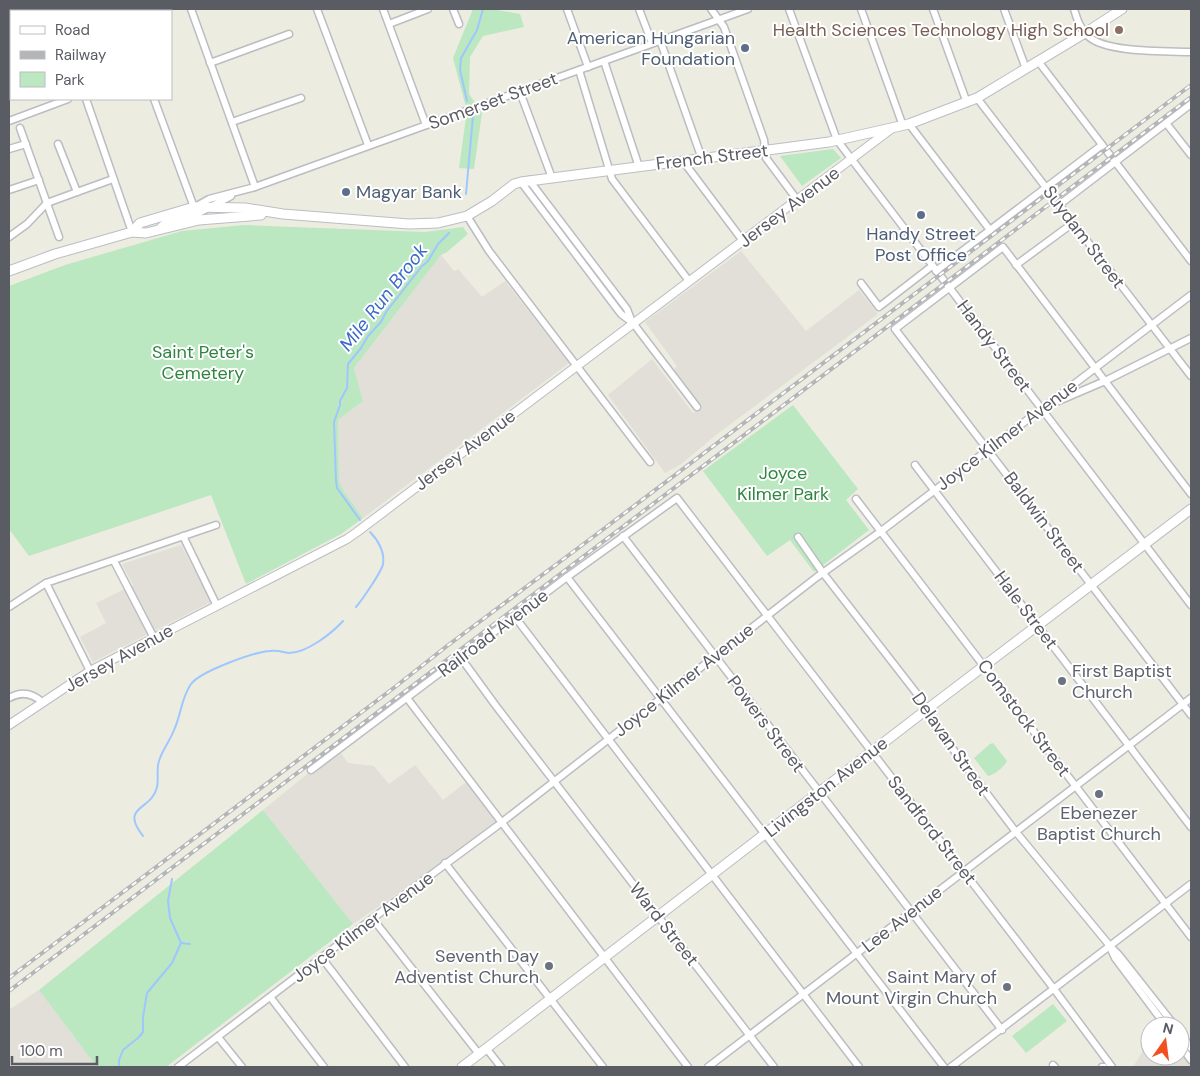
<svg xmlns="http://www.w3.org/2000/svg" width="1200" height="1076" font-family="'DM Sans',sans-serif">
<rect width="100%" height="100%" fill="#edece0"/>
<!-- industrial -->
<g fill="#e1dfd8">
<polygon points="741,251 806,331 859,290 878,314 716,435 680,465 665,473 608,395 652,359 693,413 702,407 674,369 677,366 645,322"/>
<polygon points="441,255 454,271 458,269 482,297 505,281 569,363 363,518 345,493 339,481 338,420 363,401 354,368"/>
<polygon points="181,545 211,602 93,662 80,637 106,623 96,603 133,585 122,564"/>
<polygon points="338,749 348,763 374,766 389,784 415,765 443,800 469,780 502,821 353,924 263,810"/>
<polygon points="39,990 97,1067 9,1067 9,1010"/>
<polygon points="1180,1038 1191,1052 1191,1067 1133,1067 1143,1051 1150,1046 1150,1056 1180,1056"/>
</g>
<!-- green -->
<g fill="#bbe7c1">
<polygon points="473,9 492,9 520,14 524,27 483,36 470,57 469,94 482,113 474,169 459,168 467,111 453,58"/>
<polygon points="833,149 841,158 802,186 780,156"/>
<polygon points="244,225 425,232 463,227 468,234 447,252 441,255 354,368 363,401 338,420 339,481 345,493 363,518 341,534 246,584 211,495 29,556 9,529 9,286 65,265 182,231"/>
<polygon points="793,405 858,489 846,500 869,530 814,572 790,540 767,556 703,471"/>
<path d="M993,743L1007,761C1004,767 994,775 988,776L974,758L990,744Z"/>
<polygon points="263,810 353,924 166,1067 97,1067 39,990"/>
<polygon points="1053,1004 1067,1021 1026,1053 1012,1036"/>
</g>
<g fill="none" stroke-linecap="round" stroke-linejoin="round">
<!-- stream -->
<g stroke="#9fc7ff" stroke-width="2">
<polyline points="467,101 460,70 461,58 477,30 483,9"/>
<polyline points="466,194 473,116"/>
<polyline points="360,520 337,488 336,481 334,422 340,405 340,401 347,388 348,364 361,348 368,336 381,322 386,312 422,266 428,261 438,244 449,233"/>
<path d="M356,607C362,600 382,571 383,564C385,552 378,540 370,532"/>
<path d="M143,836C119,805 152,811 157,787C159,779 156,769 159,761C162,750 170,741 174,730C181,716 181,698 191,684C201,671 254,652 270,651C277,650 283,652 289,653C307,653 332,633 343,621"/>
<polyline points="181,943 190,944"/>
<polyline points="119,1067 119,1060 123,1050 138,1038 143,1032 143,1017 147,993 172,963 181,943 170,918 168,901 172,879"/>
</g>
<!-- minor casing -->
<g stroke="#bbbdc3" stroke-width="9">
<g id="minor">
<polyline points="55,9 56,11"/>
<polyline points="122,9 123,11"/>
<polyline points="191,9 255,187"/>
<polyline points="317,9 368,145"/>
<polyline points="383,9 426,125"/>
<polyline points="453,9 459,24"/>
<polyline points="567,9 588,67"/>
<polyline points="639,9 652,43"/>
<polyline points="711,9 724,27 764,140 766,158 798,201"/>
<polyline points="789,9 837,140 1191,605"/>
<polyline points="861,9 903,126"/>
<polyline points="933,9 967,103"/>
<polyline points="1004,9 1026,69"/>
<path d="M1074,9C1077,19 1080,29 1088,36C1105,53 1166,51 1191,52"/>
<polyline points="389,24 428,9"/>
<polyline points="660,40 702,159"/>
<polyline points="9,49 11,48"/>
<polyline points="604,61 639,167"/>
<polyline points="1038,61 1191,261"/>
<polyline points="210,63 289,34"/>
<polyline points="579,70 612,179 689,281"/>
<polyline points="520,92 552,178"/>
<polyline points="977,98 1191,376"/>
<polyline points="86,99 132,232"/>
<polyline points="154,99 195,210"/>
<polyline points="9,121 68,99"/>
<polyline points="232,122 301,98"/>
<polyline points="1166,123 1191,155"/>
<polyline points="909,124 990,230"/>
<polyline points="20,128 59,237"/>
<polyline points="58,144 77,192 113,179"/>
<polyline points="9,149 26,144"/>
<polyline points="683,161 743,241"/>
<polyline points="529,180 627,309 632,322"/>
<polyline points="521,182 621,314 633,323 697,407"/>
<polyline points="9,190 39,180"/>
<polyline points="1059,205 1191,104"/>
<polyline points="195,207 209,199 255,187 748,9"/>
<polyline points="197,214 231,196"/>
<polyline points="467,216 489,251 650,462"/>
<polyline points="9,237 27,224 47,203 77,192"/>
<polyline points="1016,265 1073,223"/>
<polyline points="936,271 1102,145"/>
<polyline points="861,283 879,307 932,266"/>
<polyline points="1049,405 1105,381 1191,338"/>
<polyline points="915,465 1191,827"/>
<polyline points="1191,494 1003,247 895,329 1191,715"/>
<polyline points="856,499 1191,937"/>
<polyline points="183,536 217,606"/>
<polyline points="623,536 1002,1030"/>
<polyline points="798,537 823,573 921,699 930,719 1016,832 1110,946 1119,955 1175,1026"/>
<polyline points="114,561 154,638"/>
<polyline points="567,577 944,1067"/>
<polyline points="46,583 90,671"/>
<polyline points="9,607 46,583 216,525"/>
<polyline points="515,617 859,1067"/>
<polyline points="461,658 496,706 774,1067"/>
<path d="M9,698C21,691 32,693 42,702"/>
<polyline points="407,698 688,1067"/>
<polyline points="311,770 567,577 677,498 1054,989 1112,1067"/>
<polyline points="445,863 603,1067"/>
<polyline points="373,919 479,1054"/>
<polyline points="1110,947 1115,958 1166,1026"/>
<polyline points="322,958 405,1067"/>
<polyline points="271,998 324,1067"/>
<polyline points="1180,1033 1191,1048"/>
<polyline points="218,1037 242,1067"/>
<polyline points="1180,1045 1191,1060"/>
<polyline points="486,1048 501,1067"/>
<polyline points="1053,1065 1055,1067"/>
<polyline points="178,1067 389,906 497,826 817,577 880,532 1191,295"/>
<polyline points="708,1067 1191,698"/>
<polyline points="951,1067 1191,884"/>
<polyline points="1102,1067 1104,1067"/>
</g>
</g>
<!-- tertiary casing -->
<g stroke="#bbbdc3" stroke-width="10">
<polyline id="tertiary" points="9,725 90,671 347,539 357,532 891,129"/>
</g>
<!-- secondary casing -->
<g stroke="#bbbec5" stroke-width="11">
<g id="secondary">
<polyline points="161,228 169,221 197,214"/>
<polyline points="132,232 140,223 194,207 245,208 283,214 409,224 438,223 467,216 492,201 514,184 521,182 829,142 909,124 977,98 1085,33 1122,9"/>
<polyline points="9,271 55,254 132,232 146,233 199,220 261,215"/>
<polyline points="462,1067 926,710 1191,509"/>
</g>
</g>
<!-- minor -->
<use href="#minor" stroke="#fff" stroke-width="6"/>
<!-- tertiary -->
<use href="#tertiary" stroke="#fff" stroke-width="8"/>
<!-- secondary -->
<use href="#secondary" stroke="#fff" stroke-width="9"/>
<!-- rail casing -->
<g stroke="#b4b5b6" stroke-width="4">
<g id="rail">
<polyline points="9,978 395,687 447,646 593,537 1191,85"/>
<polyline points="9,991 1191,97"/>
</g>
</g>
<!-- rail -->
<use href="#rail" stroke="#fff" stroke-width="2" stroke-dasharray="5.5" stroke-linecap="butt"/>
</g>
<!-- markers -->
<circle fill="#8d6e63" stroke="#fff" stroke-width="2" cx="1119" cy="30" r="5"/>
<g fill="#5c6f8a" stroke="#fff" stroke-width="2">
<circle cx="745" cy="48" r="5"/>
<circle cx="346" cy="192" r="5"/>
<circle cx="921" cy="215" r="5"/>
</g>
<g fill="#6b7280" stroke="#fff" stroke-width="2">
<circle cx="1062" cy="681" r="5"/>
<circle cx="1099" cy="794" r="5"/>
<circle cx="549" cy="966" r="5"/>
<circle cx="1007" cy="987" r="5"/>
</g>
<g text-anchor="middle" stroke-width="4" stroke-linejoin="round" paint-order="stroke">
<!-- education labels -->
<g font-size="18" fill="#785e54" stroke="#fff" text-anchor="end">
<text x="1109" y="36">Health Sciences Technology High School</text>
</g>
<!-- service labels -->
<g font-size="18" fill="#4e5e75" stroke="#fff" text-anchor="end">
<text x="735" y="44">American Hungarian<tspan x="735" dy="21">Foundation</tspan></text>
<text x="356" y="198" text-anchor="start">Magyar Bank</text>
<text x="921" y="240" text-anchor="middle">Handy Street<tspan x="921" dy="21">Post Office</tspan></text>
</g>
<!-- street labels -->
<g font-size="18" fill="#595c63" stroke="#fff">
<text transform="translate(493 101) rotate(-20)" y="6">Somerset Street</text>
<text transform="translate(712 157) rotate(-7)" y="6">French Street</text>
<text transform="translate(789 207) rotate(-37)" y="6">Jersey Avenue</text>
<text transform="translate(1084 237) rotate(53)" y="6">Suydam Street</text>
<text transform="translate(994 346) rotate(53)" y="6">Handy Street</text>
<text transform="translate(1007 435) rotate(-37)" y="6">Joyce Kilmer Avenue</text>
<text transform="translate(465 450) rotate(-37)" y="6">Jersey Avenue</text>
<text transform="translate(1044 522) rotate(53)" y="6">Baldwin Street</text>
<text transform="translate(1026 610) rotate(53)" y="6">Hale Street</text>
<text transform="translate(493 633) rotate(-37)" y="6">Railroad Avenue</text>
<text transform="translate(119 658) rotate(-29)" y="6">Jersey Avenue</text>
<text transform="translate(684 680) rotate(-38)" y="6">Joyce Kilmer Avenue</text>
<text transform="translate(1024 718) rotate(53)" y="6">Comstock Street</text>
<text transform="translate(766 724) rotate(53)" y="6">Powers Street</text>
<text transform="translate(951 744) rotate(55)" y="6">Delavan Street</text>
<text transform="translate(826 787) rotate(-38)" y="6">Livingston Avenue</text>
<text transform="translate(932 830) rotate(52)" y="6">Sandford Street</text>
<text transform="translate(902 919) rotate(-38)" y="6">Lee Avenue</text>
<text transform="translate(664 924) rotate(52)" y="6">Ward Street</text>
<text transform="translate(363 927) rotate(-37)" y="6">Joyce Kilmer Avenue</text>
</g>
<!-- park labels -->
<g font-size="18" fill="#2f8440" stroke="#fff">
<text x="203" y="358">Saint Peter's<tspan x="203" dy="21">Cemetery</tspan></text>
<text x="783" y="479">Joyce<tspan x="783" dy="21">Kilmer Park</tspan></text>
</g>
<!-- worship labels -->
<g font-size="18" fill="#5b616d" stroke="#fff" text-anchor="end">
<text x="1072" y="677" text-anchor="start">First Baptist<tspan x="1072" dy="21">Church</tspan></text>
<text x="1099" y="819" text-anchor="middle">Ebenezer<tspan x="1099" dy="21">Baptist Church</tspan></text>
<text x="539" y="962">Seventh Day<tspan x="539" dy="21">Adventist Church</tspan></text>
<text x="997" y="983">Saint Mary of<tspan x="997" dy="21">Mount Virgin Church</tspan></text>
</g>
<!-- water labels -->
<g font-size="19" font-style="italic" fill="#3b6bc9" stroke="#fff">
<text transform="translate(383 297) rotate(-52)" y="7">Mile Run Brook</text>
</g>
</g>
<!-- border -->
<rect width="1200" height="1076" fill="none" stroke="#595c63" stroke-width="20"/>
<!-- legend -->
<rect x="10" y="10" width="162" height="90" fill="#ffffff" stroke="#bdbec1"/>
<rect x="20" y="26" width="25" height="8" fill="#ffffff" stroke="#bdbec1"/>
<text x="55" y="35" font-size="15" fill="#595c63">Road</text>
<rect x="20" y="51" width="25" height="8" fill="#b4b5b6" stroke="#bdbec1"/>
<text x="55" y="60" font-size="15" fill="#595c63">Railway</text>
<rect x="20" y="72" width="25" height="15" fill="#bbe7c1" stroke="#bdbec1"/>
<text x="55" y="85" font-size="15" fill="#595c63">Park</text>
<!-- north arrow -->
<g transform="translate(1165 1041) rotate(14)"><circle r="24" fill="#ffffff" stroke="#bdbec1"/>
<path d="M0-4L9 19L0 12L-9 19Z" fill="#f35021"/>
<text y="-8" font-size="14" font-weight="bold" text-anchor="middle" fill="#595c63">N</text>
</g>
<!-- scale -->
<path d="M12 1056v8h85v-8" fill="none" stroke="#595c63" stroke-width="2.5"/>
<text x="20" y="1056" font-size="15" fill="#595c63" stroke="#ffffff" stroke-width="4" paint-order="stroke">100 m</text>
</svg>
